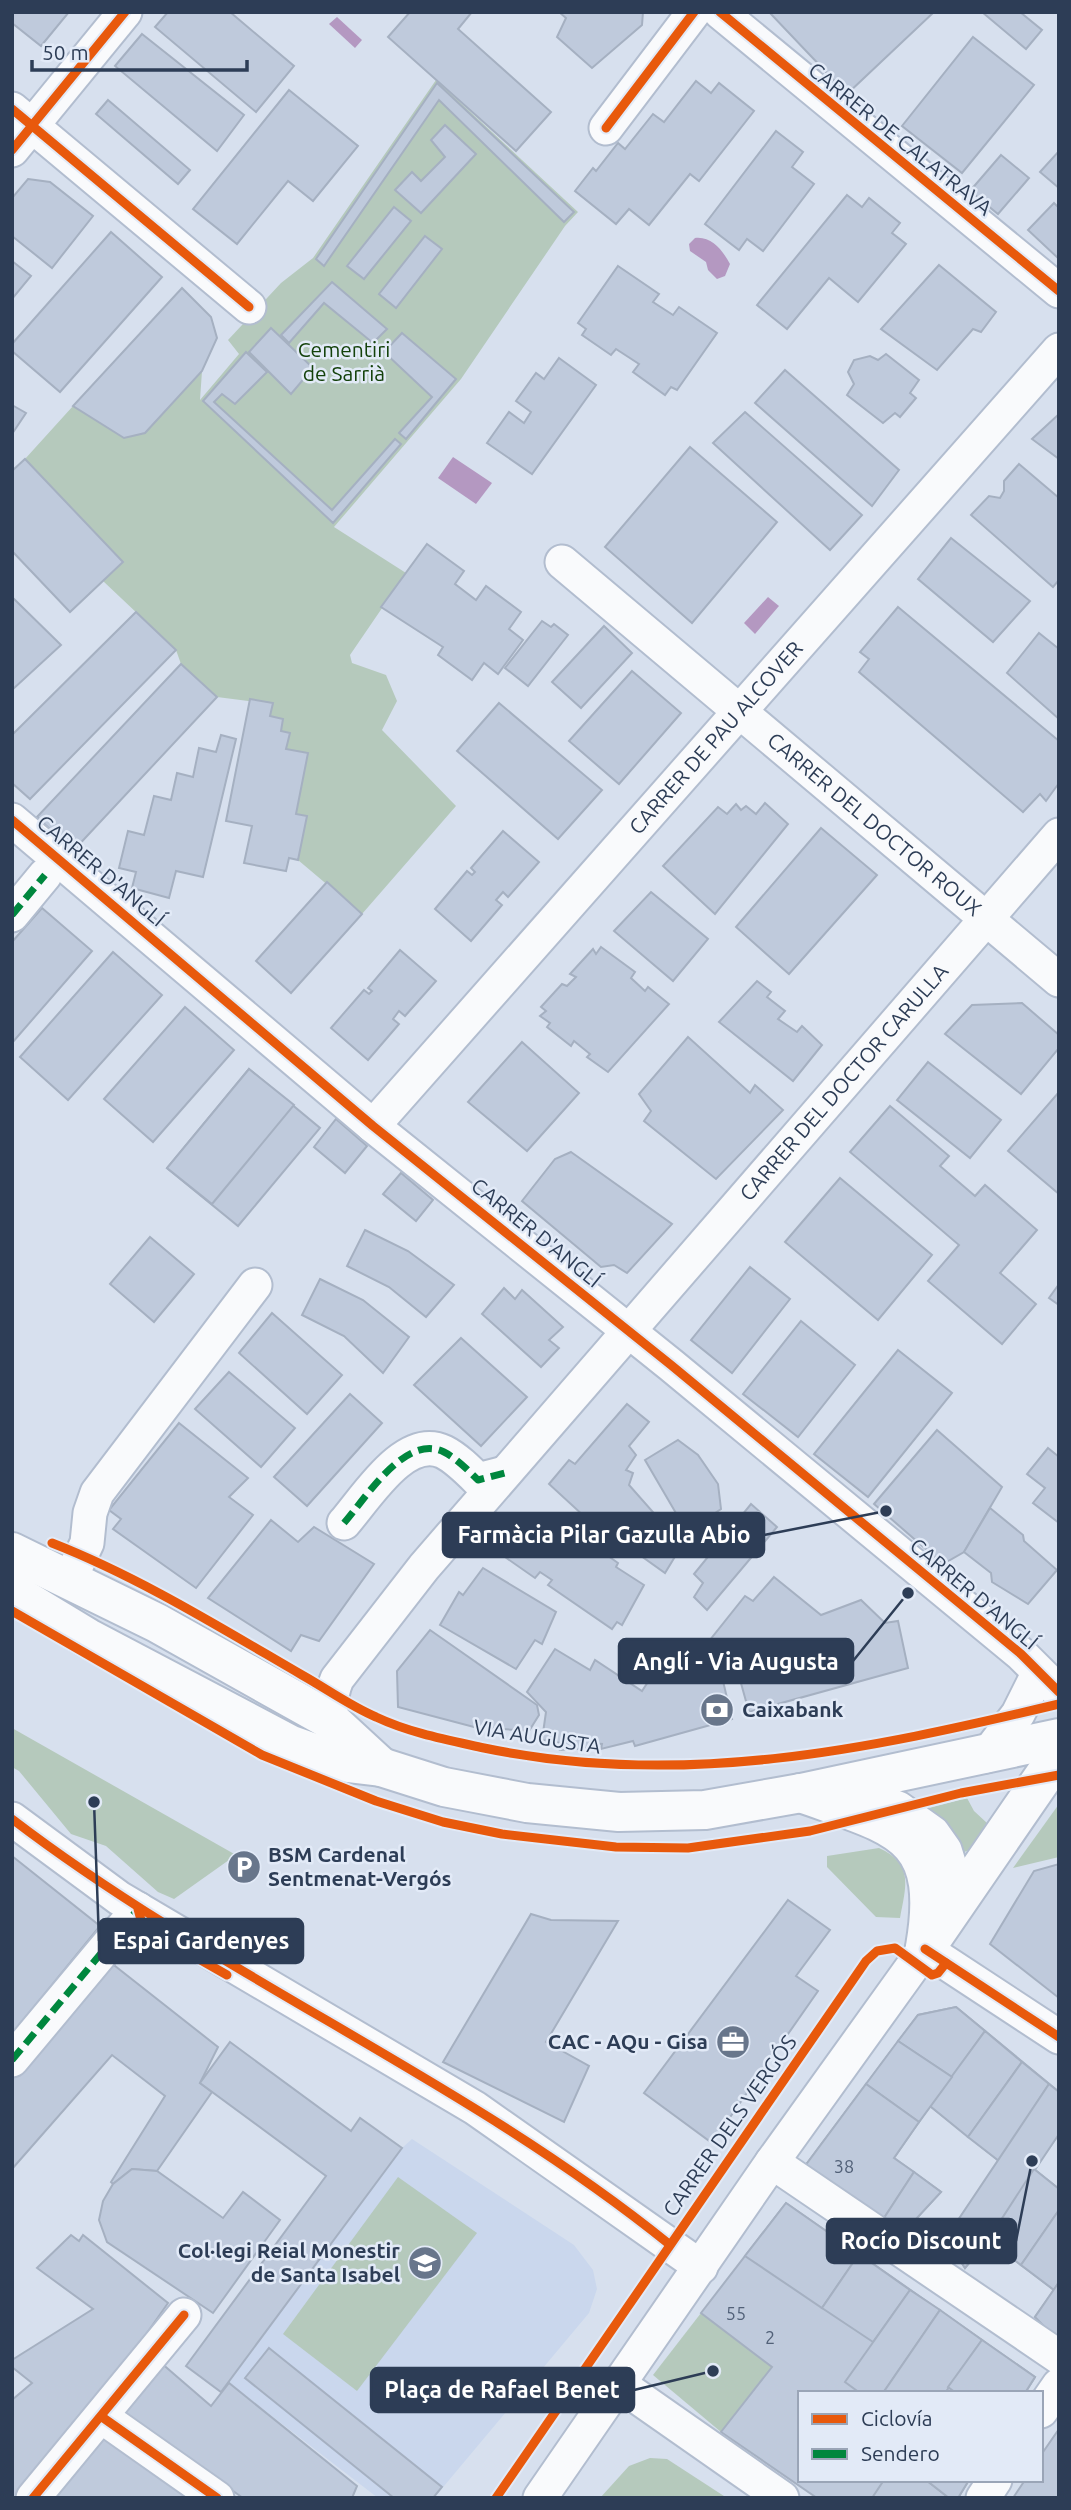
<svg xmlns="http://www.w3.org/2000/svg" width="1071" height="2510" font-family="Ubuntu,sans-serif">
<rect width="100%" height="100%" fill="#d7e0ee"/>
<!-- built -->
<polygon fill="#cad7ed" points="230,2042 351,2130 360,2118 402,2148 412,2139 574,2245 593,2270 597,2289 589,2313 434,2498 378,2498 229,2383 221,2392 186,2366 326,2176 200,2083"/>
<!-- green -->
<g fill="#b5c9bc">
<polygon points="436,80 578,212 565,226 461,379 334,527 406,573 350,655 352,663 386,675 397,701 382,730 456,806 362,914 298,860 296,814 308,753 286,749 290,733 281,731 270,716 273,704 217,697 181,664 176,650 103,581 123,562 25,459 73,406 125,438 145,433 202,371 200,400 239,354 228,340 281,283 313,258"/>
<polygon points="12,1728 236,1855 174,1899 158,1892 106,1846 71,1834 19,1771 12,1767"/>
<polygon points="967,1798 974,1811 987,1823 969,1850 962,1853 929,1812 929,1808"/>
<polygon points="1059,1804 1059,1857 1013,1868"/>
<path d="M879,1848C914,1864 906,1886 900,1918L876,1917L827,1867V1856Z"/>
<polygon points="398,2177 477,2233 357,2391 283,2334"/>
<polygon points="701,2313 772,2367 721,2432 653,2375"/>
<polygon points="650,2458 667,2459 727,2498 600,2498 629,2466"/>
</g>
<!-- water -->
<g fill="#b498c1">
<polygon points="337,17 362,40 355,48 329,24"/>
<path d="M695,238C712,236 723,251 730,264L725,276L717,279L708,270L706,262L690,251L689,244Z"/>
<polygon points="453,457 492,483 476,504 438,478"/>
<polygon points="768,597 779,606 755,634 744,623"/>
</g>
<!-- building -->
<g fill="#bfcadc" stroke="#a5b0c1" stroke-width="2">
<polygon points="12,12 69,12 41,46 12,23"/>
<polygon points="168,12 230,12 294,66 256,112 155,27"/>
<polygon points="410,12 472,12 458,29 551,112 516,151 388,37"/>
<polygon points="559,12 643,12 642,25 592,68 557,37 566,18"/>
<polygon points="769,12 934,12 847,94"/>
<polygon points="982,12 1020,12 1042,30 1026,49"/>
<polygon points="142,34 244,115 217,151 115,66"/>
<polygon points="973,37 1034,85 962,173 902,126"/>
<polygon points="696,81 711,93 719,83 754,111 699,181 690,174 649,225 629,209 616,224 575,191 593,168 596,171 618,143 625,149 653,114 664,122"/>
<polygon points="437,83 574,212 564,222 439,100 324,266 316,259"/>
<polygon points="289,90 358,146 313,201 288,181 237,244 193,209"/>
<polygon points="108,100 190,170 178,184 96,114"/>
<polygon points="445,125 476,154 421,213 395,190 412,172 421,181 445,157 431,140"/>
<polygon points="776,131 803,152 792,167 814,184 763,251 747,239 739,250 705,224"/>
<polygon points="1059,151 1059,188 1040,172"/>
<polygon points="1001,155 1029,178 998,214 970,191"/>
<polygon points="28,179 50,182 93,216 52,268 12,236 12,198"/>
<polygon points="847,195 862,207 869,198 900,223 892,233 906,244 858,302 829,278 787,329 757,305"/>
<polygon points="1054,203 1059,208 1059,259 1028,230"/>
<polygon points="394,207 411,221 364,279 347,266"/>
<polygon points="111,232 162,277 60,392 12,351 12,344"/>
<polygon points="425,236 442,249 396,308 379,294"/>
<polygon points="12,261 31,276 12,299"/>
<polygon points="939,265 996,312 981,332 973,329 937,370 881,329"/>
<polygon points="618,266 659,294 653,302 673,315 679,307 717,333 677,390 671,387 665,395 633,372 639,364 616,349 611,355 582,335 586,329 578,323"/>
<polygon points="332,282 387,329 373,343 324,303 289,343 281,335"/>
<polygon points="182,288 211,317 217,338 202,371 145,433 124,438 73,406"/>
<polygon points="271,328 313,368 291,394 249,352"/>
<polygon points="402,333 456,379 406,439 399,433 432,397 384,352"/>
<polygon points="246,352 267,372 235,404 222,394 214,402 332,510 395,439 401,444 333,523 203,401"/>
<polygon points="886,354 919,380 910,393 916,398 900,417 895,413 883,423 847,395 854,384 848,372 854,360 870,356 878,360"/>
<polygon points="559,358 596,385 532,474 487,443 509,412 524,423 531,412 516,401 536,373 544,379"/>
<polygon points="785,370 899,470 872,506 755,403"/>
<polygon points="12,405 26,413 12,434"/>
<polygon points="745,412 862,515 830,550 713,443"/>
<polygon points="1059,414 1059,459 1032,439"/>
<polygon points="690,447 777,522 692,623 605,547"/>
<polygon points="25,459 123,562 70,612 12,551 12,471"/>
<polygon points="1019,464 1059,498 1059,580 1053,587 971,515 989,496 1000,498 1004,491 1004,481"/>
<polygon points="951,538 1030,601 993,642 918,579"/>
<polygon points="427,544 464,571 455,584 476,600 486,586 521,612 509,629 523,640 498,674 484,663 472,680 438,655 443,647 381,607"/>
<polygon points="12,597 61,645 12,690"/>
<polygon points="898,607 1059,741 1059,783 1046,801 1040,794 1023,812 859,672 869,659 860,652"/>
<polygon points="136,612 176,650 30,799 12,783 12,735"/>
<polygon points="542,621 551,627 554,624 568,635 528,686 505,668"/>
<polygon points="604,626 632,653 581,708 552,682"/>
<polygon points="1039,633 1059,649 1059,719 1007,673"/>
<polygon points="181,664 217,697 73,851 37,817"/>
<polygon points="632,671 681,713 619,784 569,741"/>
<polygon points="250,699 273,703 270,716 283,719 281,731 290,733 286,749 308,753 296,814 307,816 298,860 289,858 286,871 244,863 252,826 226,821"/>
<polygon points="499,703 602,790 558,839 457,751"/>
<polygon points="221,735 236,739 203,877 176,871 169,898 132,888 136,872 119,868 128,831 144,835 154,796 171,800 177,773 193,777 199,748 216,752"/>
<polygon points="765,803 788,824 715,914 663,866 718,807 727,814 736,804 741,810 746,806 756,814"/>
<polygon points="821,828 877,875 789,974 736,927"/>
<polygon points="503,831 539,862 508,897 503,892 496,900 502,905 471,941 435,909 467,871 472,875 475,872 471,868"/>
<polygon points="327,882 362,914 291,993 256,961"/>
<polygon points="651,892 708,939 673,981 614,931"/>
<polygon points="42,908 92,951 12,1043 12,942"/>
<polygon points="601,947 635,972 631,978 645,991 648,987 669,1004 608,1072 587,1057 590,1054 574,1041 571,1046 547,1027 550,1023 540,1016 546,1011 541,1007 562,984 567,986 576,977 570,974 593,949 596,954"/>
<polygon points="400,950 436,981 405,1016 399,1011 393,1019 399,1024 368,1060 331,1028 364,990 369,994 372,991 368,988"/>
<polygon points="113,952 162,995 68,1100 20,1057"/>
<polygon points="757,981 771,992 767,997 785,1011 778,1019 797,1032 802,1026 822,1045 793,1081 719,1022"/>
<polygon points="1022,1003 1059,1035 1059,1048 1021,1094 945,1034 972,1005"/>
<polygon points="185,1007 234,1050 153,1142 104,1099"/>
<polygon points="688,1037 750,1093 755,1085 783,1110 716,1179 644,1121 651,1111 639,1094"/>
<polygon points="522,1042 579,1093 527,1151 468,1102"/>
<polygon points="928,1062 1001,1120 970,1158 897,1100"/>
<polygon points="249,1069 320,1128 238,1226 167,1168"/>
<polygon points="249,1069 294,1105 212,1204 167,1168"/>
<polygon points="1059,1092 1059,1194 1008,1151"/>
<polygon points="890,1106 949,1156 940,1166 975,1196 985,1185 1037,1230 1000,1273 1036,1304 1002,1344 928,1281 959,1245 850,1152"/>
<polygon points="336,1119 367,1146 345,1173 314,1147"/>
<polygon points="571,1152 672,1224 627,1273 614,1265 601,1267 522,1201 555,1159"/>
<polygon points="401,1173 433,1200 416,1221 383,1194"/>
<polygon points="840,1178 932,1255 878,1320 785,1242"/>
<polygon points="365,1230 408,1251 454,1285 426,1317 389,1287 347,1266"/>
<polygon points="150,1237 194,1274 154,1322 110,1284"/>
<polygon points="750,1267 790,1299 732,1373 691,1340"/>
<polygon points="320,1279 363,1300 409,1337 383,1373 344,1336 302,1315"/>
<polygon points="1059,1284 1059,1305 1049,1298"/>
<polygon points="504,1288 515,1299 522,1290 563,1327 549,1340 559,1348 541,1367 482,1314"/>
<polygon points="272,1313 342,1375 307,1414 239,1353"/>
<polygon points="801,1321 855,1365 798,1437 743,1394"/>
<polygon points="461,1338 527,1397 481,1446 414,1385"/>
<polygon points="898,1350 952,1393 868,1497 814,1454"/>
<polygon points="229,1372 295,1428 261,1467 195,1409"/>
<polygon points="350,1394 382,1423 307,1506 274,1477"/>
<polygon points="627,1404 649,1422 629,1446 636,1455 626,1470 633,1473 629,1485 682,1545 665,1573 613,1536 610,1540 549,1484 569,1460 575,1464"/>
<polygon points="179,1423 248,1478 229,1497 253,1515 196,1588 113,1529 121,1519 109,1510"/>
<polygon points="937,1430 1002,1487 964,1552 943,1564 874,1504"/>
<polygon points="678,1440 698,1455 718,1484 721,1509 687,1532 645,1460"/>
<polygon points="1048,1448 1059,1457 1059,1523 1033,1503 1045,1488 1027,1474"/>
<polygon points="751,1504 777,1527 707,1610 694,1597 703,1583 694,1574"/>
<polygon points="990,1508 1023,1535 1024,1541 1057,1570 1028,1604 992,1582 991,1573 964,1552"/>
<polygon points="540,1515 561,1531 565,1525 590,1544 585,1552 589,1553 594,1546 618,1563 616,1567 644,1585 622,1625 617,1622 612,1629 548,1585 552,1580 540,1572 535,1578 505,1557 511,1548 506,1546 520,1525 525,1528 531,1516"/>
<polygon points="271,1520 298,1542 314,1527 374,1564 319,1641 301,1635 291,1651 208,1598"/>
<polygon points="483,1568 556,1612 542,1644 535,1640 516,1669 440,1625 459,1592 463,1595"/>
<polygon points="774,1577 821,1615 861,1600 885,1623 898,1621 908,1668 749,1712 739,1676 706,1645 745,1596 753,1601"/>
<polygon points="430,1630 537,1705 539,1715 529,1731 474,1727 398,1707 397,1671"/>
<polygon points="555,1649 590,1670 595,1660 642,1691 663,1659 689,1652 723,1681 732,1719 635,1746 633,1741 601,1749 602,1744 590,1743 589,1748 560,1750 562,1743 542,1740 546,1712 527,1692"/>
<polygon points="12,1856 100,1926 13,2033 12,2032"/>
<polygon points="1059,1864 1059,1998 990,1944 1034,1871"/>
<polygon points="788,1900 830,1930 796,1976 818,1991 712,2143 644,2093"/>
<polygon points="531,1914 551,1920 618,1921 546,2042 589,2066 564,2122 443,2062"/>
<polygon points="110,1962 218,2047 200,2083 212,2092 157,2171 132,2169 113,2184 111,2182 165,2096 112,2055 12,2169 12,2075"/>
<polygon points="956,2007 1059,2092 1059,2134 1034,2169 1059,2189 1057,2340 1035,2317 1054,2290 988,2240 965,2268 946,2238 999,2161 930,2106 894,2158 941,2192 904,2232 805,2166 918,2015"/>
<polygon points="956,2007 985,2031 952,2077 898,2041 918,2015"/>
<polygon points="985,2031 1022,2062 968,2137 930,2106"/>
<polygon points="898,2041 952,2077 919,2122 866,2084"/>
<polygon points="230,2042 351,2131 360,2118 402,2148 221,2392 186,2366 326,2176 200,2083"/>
<polygon points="1022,2062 1049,2084 999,2161 968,2137"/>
<polygon points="866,2084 919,2122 894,2158 914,2172 884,2218 805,2166"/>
<polygon points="1049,2084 1059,2092 1059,2134 988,2240 965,2268 946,2238"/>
<polygon points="132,2169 157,2171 223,2218 243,2192 280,2220 213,2313 107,2242 99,2220 103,2201 113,2184"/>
<polygon points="1034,2169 1059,2189 1059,2210 1021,2265 988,2240"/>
<polygon points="914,2172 941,2192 904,2232 884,2218"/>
<polygon points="786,2203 1035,2377 1025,2393 800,2393 800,2480 969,2480 958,2498 817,2498 721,2432 772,2367 701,2313"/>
<polygon points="786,2203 859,2254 822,2308 745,2256"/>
<polygon points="1059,2210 1059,2282 1054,2290 1021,2265"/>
<polygon points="71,2235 79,2241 83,2235 168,2303 138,2346 142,2351 16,2498 12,2498 12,2400 32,2383 12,2367 12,2360 93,2309 37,2268"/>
<polygon points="859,2254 910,2290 873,2342 822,2308"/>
<polygon points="1059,2282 1059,2337 1057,2340 1035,2317"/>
<polygon points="910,2290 940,2310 883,2393 860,2393 845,2382"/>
<polygon points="940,2310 982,2340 945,2393 883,2393"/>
<polygon points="982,2340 1035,2377 1025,2393 956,2393 948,2387"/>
<polygon points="269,2348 442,2487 433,2498 394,2498 245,2378"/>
<polygon points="160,2362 211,2406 229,2383 357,2486 352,2498 243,2498 122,2412"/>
<polygon points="1059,2429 1059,2498 1013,2498 1025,2480 1041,2480 1041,2455"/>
<polygon points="106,2431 201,2498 46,2498"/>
<polygon points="884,2480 926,2480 949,2498 872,2498"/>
<polygon points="926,2480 969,2480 958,2498 949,2498"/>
</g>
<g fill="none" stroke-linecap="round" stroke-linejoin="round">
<!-- minor casing -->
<g stroke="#b2bdcf" stroke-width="37">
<g id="minor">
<polyline points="720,12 1059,291"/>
<polyline points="12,109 249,307"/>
<polyline points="606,128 694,12"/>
<polyline points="12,150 125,12"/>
<path id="s1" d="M562,562L1059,980"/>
<polyline points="12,820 373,1126 671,1365 1021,1654 1059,1692"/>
<polyline points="12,915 45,875"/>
<path id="s2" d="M373,1126L1059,350"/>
<path d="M344,1523C366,1498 405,1433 444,1452C456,1458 468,1470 478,1480L505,1473"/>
<polyline points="70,1579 87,1543 90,1513 97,1493 255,1285"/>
<path id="s3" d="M334,1744C330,1721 328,1700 337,1679L424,1567L1059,835"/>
<polyline points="986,1756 1018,1714 1038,1674"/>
<polyline points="12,1819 119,1898 475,2108 701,2267"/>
<polyline points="925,1949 1059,2037"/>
<polyline points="12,2060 138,1909"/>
<polyline points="772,2162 1059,2357"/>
<polyline points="619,2384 782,2498"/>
<polyline points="1041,2411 1059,2385"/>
<polyline points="102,2417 217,2498"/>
<polyline points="33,2498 184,2315"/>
<polyline points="540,2498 772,2162 915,1963 942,1918 951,1888 950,1866 945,1850 933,1833 898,1808 840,1785"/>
<polyline points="983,2498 995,2480"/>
</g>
</g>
<!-- major casing -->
<g stroke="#b2bdcf" stroke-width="42">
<g id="major">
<polyline points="12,1552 157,1623 330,1720 381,1767"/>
<polyline points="12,1592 88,1638 291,1745 339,1762 381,1767 444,1787 527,1803 619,1812 705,1810 801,1793 1059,1738"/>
<path d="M801,1793C894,1827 945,1831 925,1947"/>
<polyline points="925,1949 1059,1754"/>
</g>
</g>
<!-- minor -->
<use href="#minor" stroke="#f9fafc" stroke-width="33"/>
<!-- major -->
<use href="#major" stroke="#f9fafc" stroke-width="38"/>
<!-- quiet -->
<g stroke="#00873e" stroke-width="7" stroke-dasharray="14 7" stroke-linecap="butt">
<polyline points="12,915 45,875"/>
<path d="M344,1523C366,1498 405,1433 444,1452C456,1458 468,1470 478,1480L505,1473"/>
<polyline points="12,2060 138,1909"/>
</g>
<!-- cycleway casing -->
<g stroke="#e2eaf7" stroke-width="13">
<g id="cycleway">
<polyline points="720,12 1059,291"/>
<polyline points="12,109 249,307"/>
<polyline points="606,128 694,12"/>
<polyline points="12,150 125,12"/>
<polyline points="12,820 373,1126 671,1365 1021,1654 1059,1692"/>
<path d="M52,1543C139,1577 221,1628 302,1675C327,1689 350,1706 376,1717C410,1733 448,1740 484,1748C682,1789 866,1750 1059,1704"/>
<polyline points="12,1611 262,1755 376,1801 443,1822 502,1834 616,1847 688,1848 810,1831 961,1793 1059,1775"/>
<path d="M12,1819C220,1978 465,2079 669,2244"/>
<polyline points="138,1909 143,1927 227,1975"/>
<polyline points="925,1949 1059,2037"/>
<polyline points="102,2417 217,2498"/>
<polyline points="33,2498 184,2315"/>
<polyline points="496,2498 866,1961 877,1951 895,1948 932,1975 938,1973 946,1963"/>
</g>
</g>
<!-- cycleway -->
<use href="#cycleway" stroke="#e8590c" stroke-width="9"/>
</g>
<!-- icons -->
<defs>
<g id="bank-disc" transform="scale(1.75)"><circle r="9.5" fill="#68768b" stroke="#e2eaf7"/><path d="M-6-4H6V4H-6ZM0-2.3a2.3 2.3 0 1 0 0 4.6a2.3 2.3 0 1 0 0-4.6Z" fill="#fff"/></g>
<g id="parking-disc" transform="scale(1.75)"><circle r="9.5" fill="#68768b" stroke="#e2eaf7"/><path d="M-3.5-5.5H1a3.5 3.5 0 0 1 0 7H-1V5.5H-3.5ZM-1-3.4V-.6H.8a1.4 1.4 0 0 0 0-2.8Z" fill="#fff"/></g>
<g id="office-disc" transform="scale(1.75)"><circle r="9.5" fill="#68768b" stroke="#e2eaf7"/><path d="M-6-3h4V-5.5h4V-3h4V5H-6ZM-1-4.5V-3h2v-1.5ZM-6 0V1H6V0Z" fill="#fff"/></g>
<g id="school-disc" transform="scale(1.75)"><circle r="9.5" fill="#68768b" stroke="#e2eaf7"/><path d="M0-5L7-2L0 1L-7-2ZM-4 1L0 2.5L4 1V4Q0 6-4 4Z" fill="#fff"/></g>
</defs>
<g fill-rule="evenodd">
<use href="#bank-disc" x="717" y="1710"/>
<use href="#parking-disc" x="244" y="1867"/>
<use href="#office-disc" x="733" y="2042"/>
<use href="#school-disc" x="425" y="2263"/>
</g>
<g text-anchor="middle" stroke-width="5" stroke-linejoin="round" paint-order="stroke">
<!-- number labels -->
<g font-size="18" fill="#526178">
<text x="844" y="2173">38</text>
<text x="736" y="2320">55</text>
<text x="770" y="2344">2</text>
</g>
<!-- street labels -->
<g font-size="21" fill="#2d3d56" stroke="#e2eaf7">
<text transform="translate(900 139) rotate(39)" y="7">CARRER DE CALATRAVA</text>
<text dy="7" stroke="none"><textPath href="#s2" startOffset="518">CARRER DE PAU ALCOVER</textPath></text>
<text dy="7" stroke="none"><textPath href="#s1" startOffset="408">CARRER DEL DOCTOR ROUX</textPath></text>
<text transform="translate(101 871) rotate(40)" y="7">CARRER D'ANGLÍ</text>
<text dy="7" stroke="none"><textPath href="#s3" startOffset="849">CARRER DEL DOCTOR CARULLA</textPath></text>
<text transform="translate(536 1233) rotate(39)" y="7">CARRER D'ANGLÍ</text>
<text transform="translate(974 1594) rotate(40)" y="7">CARRER D'ANGLÍ</text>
<text transform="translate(537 1737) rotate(9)" y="7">VIA AUGUSTA</text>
<text transform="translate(730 2126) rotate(-55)" y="7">CARRER DELS VERGÓS</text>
</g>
<!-- park labels -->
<g font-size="21" fill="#13410a" stroke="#e2eaf7">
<text x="344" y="357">Cementiri<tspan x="344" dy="24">de Sarrià</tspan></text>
</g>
<!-- poi labels -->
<g font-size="21" font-weight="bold" fill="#2d3d56" stroke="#e2eaf7" text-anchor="start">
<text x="742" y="1717">Caixabank</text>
<text x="268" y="1862">BSM Cardenal<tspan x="268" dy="24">Sentmenat-Vergós</tspan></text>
<text x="708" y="2049" text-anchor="end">CAC - AQu - Gisa</text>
<text x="400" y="2258" text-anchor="end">Col·legi Reial Monestir<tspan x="400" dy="24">de Santa Isabel</tspan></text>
</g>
</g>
<!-- callouts -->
<path fill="none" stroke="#2d3d56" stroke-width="2.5" d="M886 1511L764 1535M908 1593L853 1661M94 1802L99 1941M1032 2161L1016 2241M713 2371L634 2390"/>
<g fill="#2d3d56" stroke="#e2eaf7" stroke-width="2.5">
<circle cx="886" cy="1511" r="7"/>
<circle cx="908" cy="1593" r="7"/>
<circle cx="94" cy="1802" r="7"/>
<circle cx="1032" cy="2161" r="7"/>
<circle cx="713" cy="2371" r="7"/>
</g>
<g fill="#2d3d56" stroke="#2d3d56" stroke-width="2.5">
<rect x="443" y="1513" width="321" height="44" rx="7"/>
<rect x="619" y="1639" width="234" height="44" rx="7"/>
<rect x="99" y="1919" width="204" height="44" rx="7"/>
<rect x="827" y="2219" width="189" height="44" rx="7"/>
<rect x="371" y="2368" width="263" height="44" rx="7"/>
</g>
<g font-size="23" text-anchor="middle" font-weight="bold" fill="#fff">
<text x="604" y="1543">Farmàcia Pilar Gazulla Abio</text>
<text x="736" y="1670">Anglí - Via Augusta</text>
<text x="201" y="1949">Espai Gardenyes</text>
<text x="921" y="2249">Rocío Discount</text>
<text x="502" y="2398">Plaça de Rafael Benet</text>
</g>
<!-- border -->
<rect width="1071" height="2510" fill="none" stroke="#2d3d56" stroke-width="28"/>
<!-- legend -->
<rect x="798" y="2391" width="245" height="91" fill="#e2eaf7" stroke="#9aa5b7" stroke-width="2"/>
<rect x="812" y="2414" width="35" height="10" fill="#e8590c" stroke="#9aa5b7" stroke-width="2"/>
<text x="861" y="2426" font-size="21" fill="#2d3d56">Ciclovía</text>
<rect x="812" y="2449" width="35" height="10" fill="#00873e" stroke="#9aa5b7" stroke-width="2"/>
<text x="861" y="2461" font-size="21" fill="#2d3d56">Sendero</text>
<!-- scale -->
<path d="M32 60v10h215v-10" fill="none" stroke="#2d3d56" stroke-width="3.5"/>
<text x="42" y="60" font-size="21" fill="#2d3d56" stroke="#e2eaf7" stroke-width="5" paint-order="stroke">50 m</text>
</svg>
